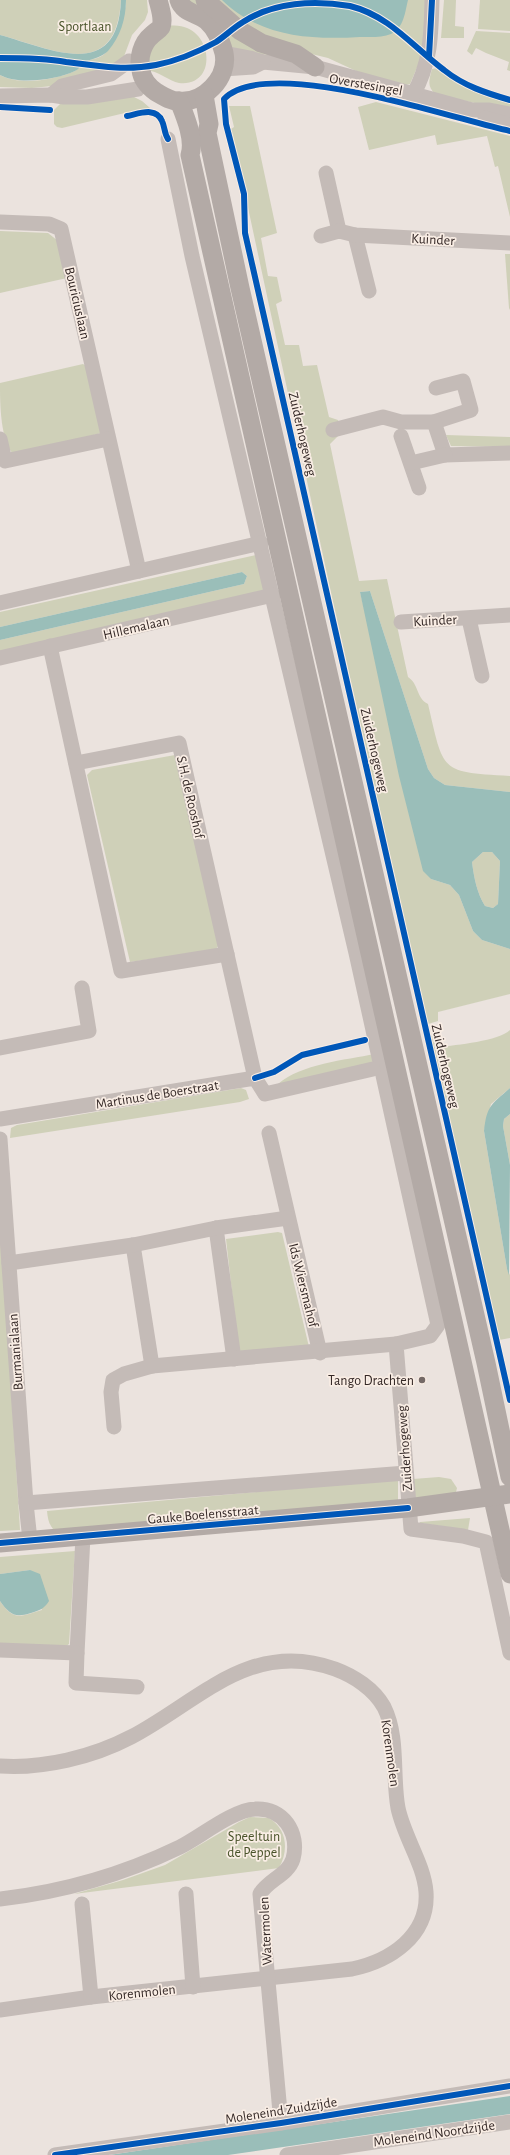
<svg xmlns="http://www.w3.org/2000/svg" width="510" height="2155" font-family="'Alegreya Sans',sans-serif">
<rect width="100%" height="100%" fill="#ebe3de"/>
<!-- green -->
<g fill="#cfd0b8">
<path d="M0,0H121C116,83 53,49 0,35Z"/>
<path d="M126,0H147L148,12L145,20L132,35L123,59L114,67L52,86L32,88L0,87V75C20,86 54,80 75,71C79,69 81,63 86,61C92,59 103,58 107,51C116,38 120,20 126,6Z"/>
<polygon points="186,0 199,0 291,58 236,51"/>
<polygon points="209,0 426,0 422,56 410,84 406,85 367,76 328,58 279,46"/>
<polygon points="444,0 456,0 455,26 464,27 464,38 441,38"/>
<polygon points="480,0 510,0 510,31 478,29"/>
<path d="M169,26C213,20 221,88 179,83C169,81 161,73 151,71C143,53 159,39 169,26Z"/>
<polygon points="476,31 510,33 510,71 507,70 509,62 486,53 476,48 472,55 467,51"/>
<path d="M437,68C457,86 483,96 510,103V111L435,94C427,86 429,80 432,69Z"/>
<polygon points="132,96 142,101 150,108 149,110 130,114 129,112 62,128 57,127 54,124 54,110 60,104"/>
<polygon points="376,102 510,136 510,217 498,166 495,167 487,136 437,145 435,135 369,150 358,107"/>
<path d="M229,106H250L277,233L261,238L268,276L277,277L282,301L276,304L285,345H299L303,366L317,365L329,417L338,420L342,432L330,444L359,581L387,579L408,677C419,684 416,698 428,704C444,772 439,772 510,776V792L445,785L434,778L428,769L370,591L360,592L431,879L450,885L459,895L473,931L482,940L510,949V994L438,1012V1021L428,1024L332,597L231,129L234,127Z"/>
<polygon points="0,231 48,233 58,241 67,278 0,293"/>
<polygon points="505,254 510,254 510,310 509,308"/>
<path d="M83,364L86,366L101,433L15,456C0,443 0,403 0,383Z"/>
<polygon points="446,435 510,437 510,447 451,446"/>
<polygon points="256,555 267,594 0,655 0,640 244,584 247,576 242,572 0,627 0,612"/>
<polygon points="175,755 219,945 215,950 130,962 87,775 92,770"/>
<path d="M483,852H492L500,861L498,904L493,908L485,906C477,893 474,878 472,862Z"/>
<path d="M510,1030V1088L491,1104L484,1131L507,1269L510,1275V1338L499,1340L431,1036L438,1034L439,1047C456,1045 499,1041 510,1030Z"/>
<path d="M375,1054L378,1067L278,1084C301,1064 345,1060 375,1054Z"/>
<polygon points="241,1088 246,1090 249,1099 240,1102 10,1138 11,1128 17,1125"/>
<polygon points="510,1114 510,1165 503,1126 504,1119"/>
<polygon points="0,1208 20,1530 0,1531"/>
<polygon points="278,1232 282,1233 309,1347 239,1353 226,1239"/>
<polygon points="439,1477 451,1479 457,1488 455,1496 416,1501 413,1479"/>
<path d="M398,1479V1500L58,1534C50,1527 48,1522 47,1511Z"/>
<polygon points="470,1518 468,1530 420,1523 420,1522"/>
<path d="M75,1551L69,1644L65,1647L0,1646V1601C14,1622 21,1616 42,1610L30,1570L0,1574V1557Z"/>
<path d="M250,1817L269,1818C287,1829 289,1850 279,1868L74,1894L123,1880L165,1865L239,1822Z"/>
</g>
<!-- water -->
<g fill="#9abeb9" fill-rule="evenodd">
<path d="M121,0H126C126,19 120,37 108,51C102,57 93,59 86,61C81,63 80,69 75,71C56,80 18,85 0,75V35C51,49 118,83 121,0Z"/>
<path d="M222,0H408C405,12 404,28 391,34C382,38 369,37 360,37C310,40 260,37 222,0Z"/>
<polygon points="242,572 247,576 244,584 0,640 0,627"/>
<path d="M370,591L428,769L434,778L445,785L510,792V949L482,940L473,931L459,895L450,885L431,879L423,871L399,776L360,592ZM483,852H492L500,861L498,904L493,908L485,906C477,893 474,878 472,862Z"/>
<path d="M510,1088V1114L504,1119L503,1126L510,1165L509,1275L507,1269L484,1131C487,1105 491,1105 510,1088Z"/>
<path d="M30,1570L40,1574L49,1601C44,1609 40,1610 31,1613C15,1618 10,1615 0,1601V1574Z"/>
<polygon points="510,2096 510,2114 228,2155 109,2155"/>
</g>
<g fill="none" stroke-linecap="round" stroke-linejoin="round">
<!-- minor -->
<g stroke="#c4bbb7" stroke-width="15">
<polyline points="224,53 250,58 263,62 315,67 472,110 488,110 510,114"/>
<polyline points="223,69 253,67 263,62"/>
<polyline points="51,95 62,86 111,74 129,61"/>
<path d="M413,95C431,62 431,36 432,0"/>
<polyline points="0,96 51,95 64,97 87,97 138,89"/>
<polyline points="485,118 510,125"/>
<polyline points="168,139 192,256 356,953 438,1325 430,1336 396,1344 411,1529 463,1536 486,1542 510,1653"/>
<polyline points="326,173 339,231"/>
<polyline points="0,222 49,224 61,229 139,571"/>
<polyline points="355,235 369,291"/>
<polyline points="321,236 339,231 355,235 510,243"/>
<polyline points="434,422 471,410 463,381 436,388"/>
<polyline points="333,430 383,417 401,422 434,422 445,455 510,453"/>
<polyline points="401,436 419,488"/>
<polyline points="0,439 5,461 108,439"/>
<polyline points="411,463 445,455"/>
<polyline points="0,603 261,543"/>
<polyline points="469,619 482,676"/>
<polyline points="401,622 510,615"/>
<polyline points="50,646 121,971 227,954"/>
<polyline points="0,658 273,595"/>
<polyline points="76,763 179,743 255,1078"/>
<polyline points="0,1048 89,1031 82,988"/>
<polyline points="0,1119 255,1078 265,1094 373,1069"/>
<polyline points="269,1133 320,1353"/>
<polyline points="0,1139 26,1503 30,1540"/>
<polyline points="216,1228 234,1359"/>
<polyline points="133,1245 152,1366"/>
<polyline points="9,1263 133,1245 216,1228 288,1218"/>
<polyline points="114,1427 111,1392 113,1380 124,1374 152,1366 396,1344"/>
<polyline points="26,1503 406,1473"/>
<polyline points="0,1650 77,1653 83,1536"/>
<polyline points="77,1653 76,1683 137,1687"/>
<path d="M0,1766C43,1769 93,1757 131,1737C198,1702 251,1638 335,1669C354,1676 374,1689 384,1707C399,1737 392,1776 398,1808C404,1837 424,1864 426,1892C429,1936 390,1961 352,1969L91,1997L0,2010"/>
<polyline points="186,1894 193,1987"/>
<path d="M0,1899C63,1892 122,1875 180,1847C200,1837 233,1810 255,1809C283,1807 300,1833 293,1859C288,1875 268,1880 260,1894L281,2123"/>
<polyline points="82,1904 91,1997"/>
<polyline points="55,2155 281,2123 510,2086"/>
<polyline points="287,2155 510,2122"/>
</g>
<!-- major -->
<g stroke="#b3aaa6" stroke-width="19">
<path d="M158,0C160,8 164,19 161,27C159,30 155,32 152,35C142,43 138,58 141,70C142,79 149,87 156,92C163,96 170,101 178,101C203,104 229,78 224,53C221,41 216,29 207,21C198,13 183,13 179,0"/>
<polyline points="205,0 239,30 261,43 296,54 315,67"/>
<polyline points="204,95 209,124 207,133 240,288 486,1363 510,1477"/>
<path d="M179,101C185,116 195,139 190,155L510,1574"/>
<polyline points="0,1543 408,1508 510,1494"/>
</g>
<!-- cycleway casing -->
<g stroke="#f9ede4" stroke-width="8">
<g id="cycleway">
<polyline points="429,57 432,0"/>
<path d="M0,58C22,58 44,58 66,62C97,66 125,71 156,65C176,61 198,52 216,42C225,36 233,28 243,22C274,2 314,0 350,6C390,16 413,47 444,70C464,86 486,93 510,100"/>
<polyline points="0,107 50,110"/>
<path d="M127,116C138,114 156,106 162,121C165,127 164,133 168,139"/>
<path d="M510,131C453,119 267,54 224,99L226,124L244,194L245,233L510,1400"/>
<polyline points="255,1078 274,1072 302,1055 365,1040"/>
<polyline points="0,1543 408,1508"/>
<polyline points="55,2155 281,2123 510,2086"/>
</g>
</g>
<!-- cycleway -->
<use href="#cycleway" stroke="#0057b8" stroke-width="6"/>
</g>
<!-- markers -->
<circle fill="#746966" stroke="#f9ede4" stroke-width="1.5" cx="422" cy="1380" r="4"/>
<g text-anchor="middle" stroke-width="3.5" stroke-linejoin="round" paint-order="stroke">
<!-- park labels -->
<g font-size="14" fill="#49532a" stroke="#f9ede4">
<text x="85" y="31">Sportlaan</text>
<text x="254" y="1841">Speeltuin<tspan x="254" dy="16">de Peppel</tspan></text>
</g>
<!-- street labels -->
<g font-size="14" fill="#342826" stroke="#f9ede4">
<text transform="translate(366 84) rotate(10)" y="5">Overstesingel</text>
<text transform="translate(433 239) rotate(3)" y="5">Kuinder</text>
<text transform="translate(78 303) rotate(77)" y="5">Bouriciuslaan</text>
<text transform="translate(303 434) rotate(77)" y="5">Zuiderhogeweg</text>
<text transform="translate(435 620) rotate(-3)" y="5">Kuinder</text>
<text transform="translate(136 627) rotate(-13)" y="5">Hillemalaan</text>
<text transform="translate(375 750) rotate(77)" y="5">Zuiderhogeweg</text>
<text transform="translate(191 797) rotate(77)" y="5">S.H. de Rooshof</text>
<text transform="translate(446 1066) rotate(77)" y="5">Zuiderhogeweg</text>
<text transform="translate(157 1094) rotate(-9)" y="5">Martinus de Boerstraat</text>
<text transform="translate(304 1285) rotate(76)" y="5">Ids Wiersmahof</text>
<text transform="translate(15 1352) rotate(-94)" y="5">Burmanialaan</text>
<text transform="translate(404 1448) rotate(-94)" y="5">Zuiderhogeweg</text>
<text transform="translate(203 1514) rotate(-5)" y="5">Gauke Boelensstraat</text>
<text transform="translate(391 1753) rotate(82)" y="5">Korenmolen</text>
<text transform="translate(265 1931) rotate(-93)" y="5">Watermolen</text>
<text transform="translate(142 1992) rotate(-6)" y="5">Korenmolen</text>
<text transform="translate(281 2110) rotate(-9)" y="5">Moleneind Zuidzijde</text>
<text transform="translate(434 2133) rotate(-8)" y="5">Moleneind Noordzijde</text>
</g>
<!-- poi labels -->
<g font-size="14" fill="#342826" stroke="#f9ede4" text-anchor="end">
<text x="414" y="1385">Tango Drachten</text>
</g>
</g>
</svg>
